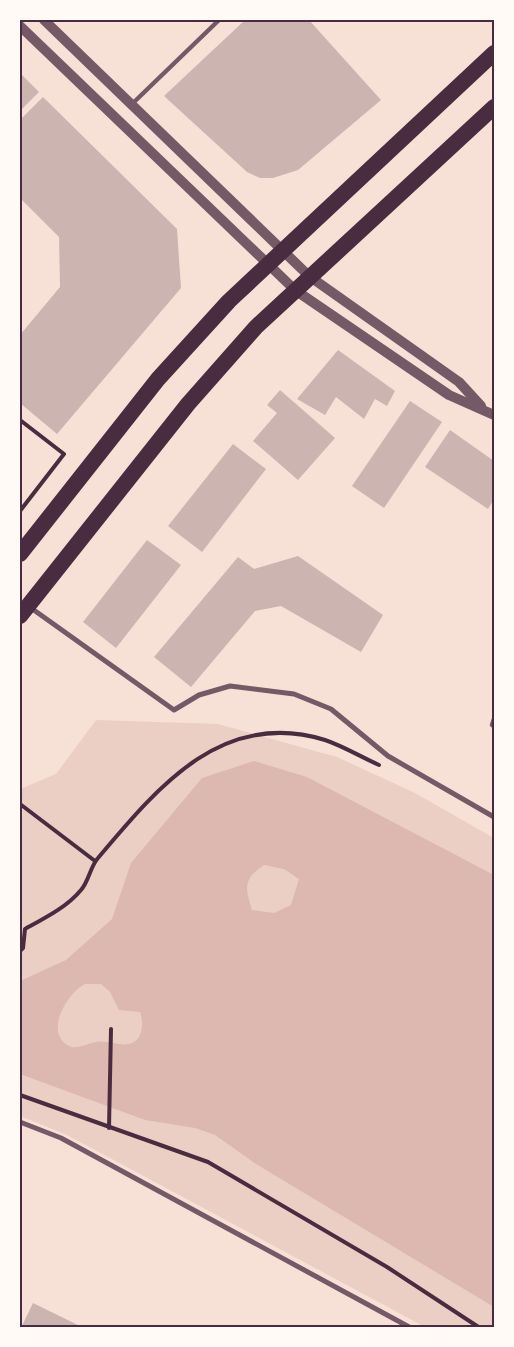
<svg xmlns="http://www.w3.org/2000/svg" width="514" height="1347" font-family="'Noto Sans',sans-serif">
<rect width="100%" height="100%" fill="#f7e1d7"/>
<!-- green -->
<polygon fill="#ebcfc5" points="96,720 218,724 337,757 415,793 494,838 494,1327 425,1327 67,1135 20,1116 20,789 56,774"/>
<!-- water -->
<path fill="#dcb8b0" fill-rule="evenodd" d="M254,761L307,777L494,875V1307L256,1164L215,1135L195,1128L145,1120L20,1074V981L66,960L112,919L131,863L202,778ZM264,865L284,869L299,879L291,905L274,913L252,910C245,888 243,879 264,865ZM85,984H101L110,992L119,1010L140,1012C144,1023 143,1041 129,1044C119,1046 107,1040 96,1042C88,1043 77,1050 69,1046C43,1033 68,992 85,984Z"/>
<!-- building -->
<g fill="#ccb4b1">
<polygon points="245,20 309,20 381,100 298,170 273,178 260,178 247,172 164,96"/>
<polygon points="20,73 39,92 21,110 20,109"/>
<polygon points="43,97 177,229 181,288 57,434 20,403 20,335 60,287 59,237 20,198 20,120"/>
<polygon points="338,350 395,391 387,406 375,399 364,419 336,397 325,415 297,399"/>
<polygon points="280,390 335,438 298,480 253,441 277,413 267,405"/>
<polygon points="410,401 442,422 384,508 352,486"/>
<polygon points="450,430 494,461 494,499 488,509 425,467"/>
<polygon points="233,444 266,469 202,552 168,526"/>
<polygon points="147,540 181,565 116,648 83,622"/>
<polygon points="298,556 383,615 361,652 281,606 255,611 191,687 154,657 238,557 254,569"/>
<polygon points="33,1303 84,1328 21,1328"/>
</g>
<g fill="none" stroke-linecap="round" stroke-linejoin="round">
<!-- path -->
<g stroke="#4a2c40" stroke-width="4">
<polyline points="20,420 64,454 20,511"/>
<polyline points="20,804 95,861"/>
<path d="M20,951L23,948L25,929C45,918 67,907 81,890C89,881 90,867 98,858C157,788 222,708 325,740C343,746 361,757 379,765"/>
<polyline points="20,1095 208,1162 387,1267 480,1328"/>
<polyline points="109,1128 111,1029"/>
</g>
<!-- service -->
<g stroke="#755966" stroke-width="4.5">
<polyline points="133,103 219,20"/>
<polyline points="494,719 492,725 494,726"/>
</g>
<!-- pedestrian -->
<g stroke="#755966" stroke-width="5">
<polyline points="31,608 174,710 199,695 230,686 294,694 331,709 388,756 494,817"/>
<polyline points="20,1122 61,1138 411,1328"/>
</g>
<!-- tertiary -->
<g stroke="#755966" stroke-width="10">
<polyline points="44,20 309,276 459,382 481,406"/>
<polyline points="20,26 295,290 449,395 494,415"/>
</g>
<!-- trunk -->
<g stroke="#4a2c40" stroke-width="16">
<polyline points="20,554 158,379 229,301 494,53"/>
<polyline points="20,616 188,404 256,327 494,107"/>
</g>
</g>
<!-- border -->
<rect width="514" height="1347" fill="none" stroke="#fffaf5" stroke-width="42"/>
<rect x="21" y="21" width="472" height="1305" fill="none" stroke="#4a2c40" stroke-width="2"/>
</svg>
